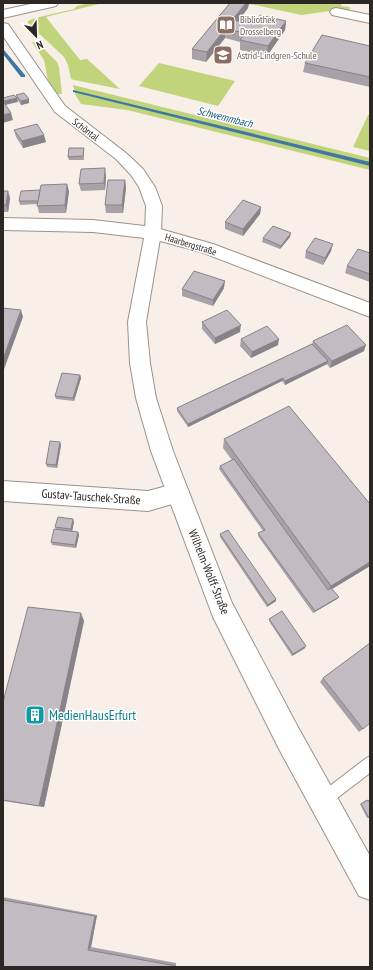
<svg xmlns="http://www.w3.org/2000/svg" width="373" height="970" font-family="'PT Sans Narrow',sans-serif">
<rect width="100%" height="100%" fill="#f8efe8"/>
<!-- green -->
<g fill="#c2d47b">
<polygon points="88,3 103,3 46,17 80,60 87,59 120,89 74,80 71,79 68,65 64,57 28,23 28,21 35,18 74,9 77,6"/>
<polygon points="246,3 342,3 341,6 350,7 349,12 332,9 330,11 301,15"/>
<polygon points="36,41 57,62 59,67 62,94 57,94 48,81 44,60 32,42"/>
<polygon points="159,63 235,81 218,106 139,86"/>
<polygon points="73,85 370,158 370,170 127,110 81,104 76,96"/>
<polygon points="368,115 370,115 370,151 353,147"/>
</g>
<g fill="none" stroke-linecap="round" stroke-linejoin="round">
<!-- stream -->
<g fill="#3c78a3" fill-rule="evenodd">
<polygon points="3,50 4,50 25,75 25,77 21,77 3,54"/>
<polygon points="73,90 370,162 370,166 73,92"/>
</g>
<!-- service casing -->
<g stroke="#9a928b" stroke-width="2">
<polygon id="service" points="370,756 370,773 328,805 323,808 318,805 315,800 318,795 365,759"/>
</g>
<!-- minor casing -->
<g stroke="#9a928b" stroke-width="2">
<g id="minor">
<polygon points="35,3 58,3 56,6 3,18 3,10"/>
<polygon points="336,8 370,15 370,23 332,15 330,12 332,9"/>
<polygon points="3,23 8,24 65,106 126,153 143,169 155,187 162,206 161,233 159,237 153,239 147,237 145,233 146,206 139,187 131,175 116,159 55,112 3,36"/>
<polygon points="3,481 148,491 178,483 186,486 189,493 186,500 148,511 3,501"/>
</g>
</g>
<!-- tertiary casing -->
<g stroke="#9a928b" stroke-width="2">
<polygon id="tertiary" points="153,227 159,229 161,233 146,322 150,363 156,398 173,451 232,603 299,729 370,856 370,900 359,896 279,749 213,617 151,451 136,398 130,363 128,322 145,233 147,229"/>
</g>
<!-- secondary casing -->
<g stroke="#9a928b" stroke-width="2">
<polygon id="secondary" points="3,218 93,220 153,227 213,244 370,303 370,317 201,252 153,239 93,232 3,230"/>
</g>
<!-- service -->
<use href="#service" fill="#fff" fill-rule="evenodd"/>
<!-- minor -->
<use href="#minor" fill="#fff" fill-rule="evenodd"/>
<!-- tertiary -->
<use href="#tertiary" fill="#fff" fill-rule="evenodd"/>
<!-- secondary -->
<use href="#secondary" fill="#fff" fill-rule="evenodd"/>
</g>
<!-- wall -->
<g fill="#a8a1a7">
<polygon points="230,3 249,3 248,8 238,21 253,24 286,21 285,30 267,56 240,50 240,42 225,38 206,62 192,59 192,49"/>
<polygon points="370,46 370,87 303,72 305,63"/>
<polygon points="16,95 29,103 21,105 17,99"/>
<polygon points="14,130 46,142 23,148 16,137"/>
<polygon points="84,148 84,160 69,160 68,157"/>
<polygon points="106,176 105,190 81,191 79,184"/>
<polygon points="125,180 126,188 123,213 106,213 105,205"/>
<polygon points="3,191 10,198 8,212 3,212"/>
<polygon points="69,191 66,213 39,213 37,204 20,205 19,201"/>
<polygon points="261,207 260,214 243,236 225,229 225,222"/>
<polygon points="290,237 280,249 262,242 263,238"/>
<polygon points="306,251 331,251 323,265 305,258"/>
<polygon points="370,253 370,282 345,273 347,266"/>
<polygon points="224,288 213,306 182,296 182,289"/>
<polygon points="202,322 240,332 215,344 202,329"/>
<polygon points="241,339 278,345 251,358 240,346"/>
<polygon points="313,341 364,351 330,368 327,364 285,385 282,381 188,427 177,411 177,408 312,344"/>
<polygon points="80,375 81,378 74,401 56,399 55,396"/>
<polygon points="224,439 370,504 370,566 332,589 339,597 337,599 313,613 258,536 258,533 263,531 219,469 220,466 232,460 223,448"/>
<polygon points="60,442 61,445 57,468 47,467 46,464"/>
<polygon points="74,522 72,531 78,532 79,535 76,548 52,545 51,542 56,529 55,527"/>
<polygon points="220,534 276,599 276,601 267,607 220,537"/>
<polygon points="269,619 305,648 292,656 269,621"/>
<polygon points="84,621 44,807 3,801 3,702"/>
<polygon points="323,678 363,729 359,732 320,682"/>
<polygon points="366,800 368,800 369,818 367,818 360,804"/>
<polygon points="3,897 97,915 91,947 176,963 176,967 3,967"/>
</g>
<!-- shaded-wall -->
<g fill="#888388">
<polygon points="246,3 249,3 248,8 232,30 232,20"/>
<polygon points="286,21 285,30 267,56 268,46"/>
<polygon points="225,29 225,38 206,62 207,52"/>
<polygon points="17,98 18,102 5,105 4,101"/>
<polygon points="29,99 29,103 21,105 21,101"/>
<polygon points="11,113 13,120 3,123 3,115"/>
<polygon points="44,135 46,142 23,148 22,141"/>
<polygon points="105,168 106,176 105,190 104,183"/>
<polygon points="125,180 126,188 123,213 122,205"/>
<polygon points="67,184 69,191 66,213 65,205"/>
<polygon points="8,191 10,198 8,212 6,205"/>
<polygon points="261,207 260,214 243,236 243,229"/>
<polygon points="291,233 290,237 280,249 281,246"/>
<polygon points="333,244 331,251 323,265 325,258"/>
<polygon points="225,281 224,288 213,306 213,300"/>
<polygon points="21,310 23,317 3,372 3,359"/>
<polygon points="241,325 240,332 215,344 215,338"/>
<polygon points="279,339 278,345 251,358 252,352"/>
<polygon points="366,345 364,351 330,368 332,361"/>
<polygon points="328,361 327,364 285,385 285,381"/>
<polygon points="80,375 81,378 74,401 73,398"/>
<polygon points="283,378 282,381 188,427 188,424"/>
<polygon points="60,442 61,445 57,468 56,465"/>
<polygon points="73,519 74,522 72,532 71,529"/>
<polygon points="78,532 79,535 76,548 75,545"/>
<polygon points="370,562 370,566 327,592 331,586"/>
<polygon points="339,597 337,599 313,613 315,611"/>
<polygon points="276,599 276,601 267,607 268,605"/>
<polygon points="81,613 84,621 44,807 39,806"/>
<polygon points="306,646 305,648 292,656 293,654"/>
<polygon points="97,915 91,947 88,950 95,916"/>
</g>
<!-- building -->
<g fill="#c3bbc2" stroke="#888388">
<polygon points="230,3 246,3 232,20 253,24 260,15 286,21 268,46 240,40 246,33 225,29 207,52 192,49"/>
<polygon points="322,35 370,46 370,77 305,63"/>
<polygon points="24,93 29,99 21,101 16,95"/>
<polygon points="14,95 17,98 4,101 3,99 3,98"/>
<polygon points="3,101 11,113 3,115"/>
<polygon points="37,124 44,135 22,141 14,130"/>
<polygon points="69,148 84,148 83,156 68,157"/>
<polygon points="105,168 104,183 79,184 81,169"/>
<polygon points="108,180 125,180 122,205 105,205"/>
<polygon points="67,184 65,205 37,206 41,185"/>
<polygon points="40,190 38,201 19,201 21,191"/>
<polygon points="3,191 8,191 6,205 3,205"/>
<polygon points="243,200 261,207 243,229 225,222"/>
<polygon points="273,226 291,233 281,246 263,238"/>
<polygon points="315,238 333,244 325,258 306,251"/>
<polygon points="358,249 370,253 370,274 347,266"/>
<polygon points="194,271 225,281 213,300 182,289"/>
<polygon points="3,308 21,310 3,359"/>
<polygon points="227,310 241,325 215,338 202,322"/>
<polygon points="347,325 366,345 332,361 313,341"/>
<polygon points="267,326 279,339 252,352 241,339"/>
<polygon points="312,344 328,361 285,381 283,378 188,424 177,408"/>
<polygon points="62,373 80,375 73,398 55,396"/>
<polygon points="289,406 370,504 370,562 331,586 224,439"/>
<polygon points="50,441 60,442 56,465 46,464"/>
<polygon points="234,459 328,590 331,588 339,597 315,611 258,533 265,530 220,466"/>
<polygon points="58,517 73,519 71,529 55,527"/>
<polygon points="54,529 78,532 75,545 51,542"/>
<polygon points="228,530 276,599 268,605 220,534"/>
<polygon points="28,607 81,613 39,806 3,800 3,702"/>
<polygon points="282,611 306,646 293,654 269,619"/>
<polygon points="370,643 370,723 363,729 323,678"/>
<polygon points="368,800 370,803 370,817 369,818 361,804"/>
<polygon points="3,900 95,916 88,950 176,966 176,967 3,967"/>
</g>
<!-- icons -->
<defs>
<g id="library-square" transform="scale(1)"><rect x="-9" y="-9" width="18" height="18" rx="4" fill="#8d6e63" stroke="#fefefe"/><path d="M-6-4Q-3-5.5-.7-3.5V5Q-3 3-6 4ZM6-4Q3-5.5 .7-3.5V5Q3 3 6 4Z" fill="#fff"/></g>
<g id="school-square" transform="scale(1)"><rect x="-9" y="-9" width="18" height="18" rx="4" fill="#8d6e63" stroke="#fefefe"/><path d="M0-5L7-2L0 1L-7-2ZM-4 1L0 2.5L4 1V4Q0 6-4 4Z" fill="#fff"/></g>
<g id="building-square" transform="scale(1)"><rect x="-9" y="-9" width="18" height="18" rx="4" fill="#0f9aa8" stroke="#fefefe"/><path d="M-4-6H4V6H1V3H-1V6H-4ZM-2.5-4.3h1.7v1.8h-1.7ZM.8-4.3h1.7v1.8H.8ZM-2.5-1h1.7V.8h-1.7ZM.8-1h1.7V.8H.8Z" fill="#fff"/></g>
</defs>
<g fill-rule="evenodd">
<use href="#library-square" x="226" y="25"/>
<use href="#school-square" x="223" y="55"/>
<use href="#building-square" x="35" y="715"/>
</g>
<g text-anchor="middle" stroke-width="3" stroke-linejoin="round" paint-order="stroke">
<!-- far-education labels -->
<g font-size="10" fill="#785e54" stroke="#fefefe" text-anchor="start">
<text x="240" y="23">Bibliothek<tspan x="240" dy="12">Drosselberg</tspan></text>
<text x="237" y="59">Astrid-Lindgren-Schule</text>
</g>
<!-- far-street labels -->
<g font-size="10" fill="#2a2725" stroke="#fefefe">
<text transform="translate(86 129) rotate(37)" y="4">Schöntal</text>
<text transform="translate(191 244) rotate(17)" y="4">Haarbergstraße</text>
</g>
<!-- far-water labels -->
<g font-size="11" font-style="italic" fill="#14547e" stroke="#fefefe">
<text transform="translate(225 117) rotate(14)" y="4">Schwemmbach</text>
</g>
<!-- street labels -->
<g font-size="12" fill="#2a2725" stroke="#fefefe">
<text transform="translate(91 497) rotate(4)" y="4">Gustav-Tauschek-Straße</text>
<text transform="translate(209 572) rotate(68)" y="4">Wilhelm-Wolff-Straße</text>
</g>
<!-- near-culture labels -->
<g font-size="14" fill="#0d838f" stroke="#fefefe" text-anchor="start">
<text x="49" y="720">MedienHausErfurt</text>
</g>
</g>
<!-- border -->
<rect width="373" height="970" fill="none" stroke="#2a2725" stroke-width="8"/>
<!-- north arrow -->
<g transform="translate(36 36) rotate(157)" stroke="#fefefe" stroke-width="3" paint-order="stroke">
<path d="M0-3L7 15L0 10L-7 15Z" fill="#2a2725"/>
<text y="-6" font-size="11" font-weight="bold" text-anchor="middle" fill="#2a2725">N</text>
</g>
</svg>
